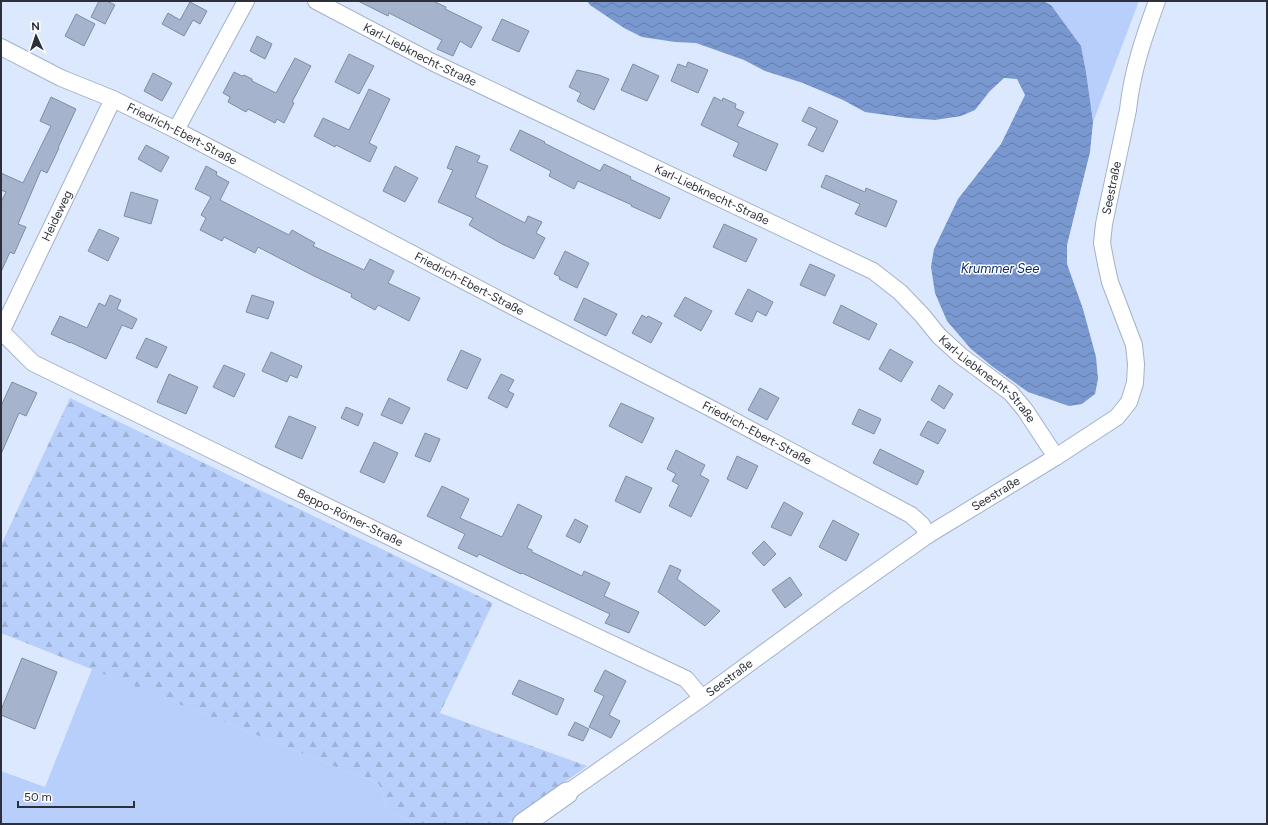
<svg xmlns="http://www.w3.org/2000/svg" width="1268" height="825" font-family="Figtree,sans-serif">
<defs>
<pattern id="forest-firs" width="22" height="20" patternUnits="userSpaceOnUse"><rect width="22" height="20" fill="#b7cffa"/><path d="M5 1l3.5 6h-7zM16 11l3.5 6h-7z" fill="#9eb2d7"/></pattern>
<pattern id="water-waves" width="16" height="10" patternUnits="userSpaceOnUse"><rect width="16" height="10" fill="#7998d0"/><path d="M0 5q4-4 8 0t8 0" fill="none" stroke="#637caa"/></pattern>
</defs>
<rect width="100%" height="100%" fill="#dce8fd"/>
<!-- green -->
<g fill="#b7cffa">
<polygon points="1043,1 1139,1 1093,122 1086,72 1081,46 1051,5"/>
<polygon points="92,669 379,784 388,811 417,824 1,824 1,771 45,787"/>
</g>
<!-- forest -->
<polygon fill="url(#forest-firs)" points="70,398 493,603 440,713 587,766 507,824 417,824 388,811 379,784 1,633 1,545"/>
<!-- water -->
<polygon fill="url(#water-waves)" points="587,1 1043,1 1051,5 1081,46 1086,72 1093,122 1090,152 1067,245 1067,264 1083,309 1096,357 1098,379 1095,394 1082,404 1069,406 1028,392 993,367 971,349 947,321 935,293 931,267 934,249 958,199 1001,144 1025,95 1017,79 1004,78 990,91 975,110 961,116 935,120 908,118 865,112 843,100 803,83 765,71 744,60 696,43 675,42 642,37 624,28 590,5"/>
<!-- building -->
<g fill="#a5b4cc" stroke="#7f8da4">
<polygon points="99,1 107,1 115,5 105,24 91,17"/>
<polygon points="358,1 433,1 446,7 445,9 482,27 471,48 460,41 453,56 437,49 442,40 389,13 388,16"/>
<polygon points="190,2 207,11 200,24 193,20 184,36 162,24 168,13 180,20"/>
<polygon points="76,14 95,24 84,46 65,36"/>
<polygon points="502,19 529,31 519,52 492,40"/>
<polygon points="257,36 272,44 265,59 250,51"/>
<polygon points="349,54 374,66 359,94 335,82"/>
<polygon points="295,58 311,66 292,102 294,103 284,123 277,119 275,123 248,109 246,112 228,102 230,97 223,93 234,72 242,76 244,75 252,79 252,81 276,93"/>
<polygon points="688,62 708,70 698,93 671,81 678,64 686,67"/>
<polygon points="633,64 659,76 647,101 621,90"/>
<polygon points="577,70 599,75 609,79 594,110 577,101 581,93 569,87"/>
<polygon points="153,73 172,83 162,101 144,91"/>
<polygon points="369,89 390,99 369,143 377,147 370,162 336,145 335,147 314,136 323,118 349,130"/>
<polygon points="51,97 76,109 58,148 59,148 47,173 41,170 18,224 26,227 14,254 10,252 1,272 1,202 6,192 1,190 1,173 23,183 51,126 40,121"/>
<polygon points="714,97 722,101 723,98 736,104 735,108 744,112 737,126 778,144 766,171 733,156 739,143 701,125"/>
<polygon points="809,107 838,121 823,152 808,145 817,128 802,121"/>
<polygon points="520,130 545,142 544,143 600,171 604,164 631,177 630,179 670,198 660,219 631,206 632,205 578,181 574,189 549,176 551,171 510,150"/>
<polygon points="146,145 169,157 161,172 138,159"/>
<polygon points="456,146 480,156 477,162 488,166 475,197 525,223 528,216 542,222 536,233 545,238 534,259 502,244 469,225 473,218 438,202 453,170 447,168"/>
<polygon points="206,166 217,172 216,175 229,182 220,200 289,235 292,230 315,243 313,246 364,270 370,259 394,271 388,283 420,298 409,321 378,305 375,310 351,297 352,294 312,275 258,247 255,253 224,237 222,241 200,230 206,218 201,215 211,197 195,189"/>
<polygon points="395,166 418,178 405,202 383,191"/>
<polygon points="826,175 865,192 866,188 897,201 886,227 855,214 860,204 821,187"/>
<polygon points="131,192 158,200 151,224 124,216"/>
<polygon points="724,224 757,239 746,262 713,247"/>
<polygon points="99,229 119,238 108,261 88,251"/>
<polygon points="565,251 589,263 577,288 559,279 560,277 554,274"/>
<polygon points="810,264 835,275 825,296 800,285"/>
<polygon points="748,289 773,302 766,316 757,311 752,322 735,314"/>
<polygon points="110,295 121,300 117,309 137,319 132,329 122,325 106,359 70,342 70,343 51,334 60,316 87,328 99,303 105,306"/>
<polygon points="252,295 274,302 268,319 246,312"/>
<polygon points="685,297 712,311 701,331 674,316"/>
<polygon points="584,298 617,314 606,336 574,320"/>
<polygon points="841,305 877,324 869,340 833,323"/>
<polygon points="642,315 647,318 648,316 662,323 651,343 632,333"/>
<polygon points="146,338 167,347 157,368 136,358"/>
<polygon points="890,349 913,362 901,382 879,369"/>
<polygon points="461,350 481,359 467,389 447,380"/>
<polygon points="271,352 302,366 297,378 290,375 287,382 262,371"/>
<polygon points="224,365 245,374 234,397 213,387"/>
<polygon points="169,374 198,387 186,414 157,402"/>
<polygon points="501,374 514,380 508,391 514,394 507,408 488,398"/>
<polygon points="12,382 37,393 26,416 19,413 1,454 1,406"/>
<polygon points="939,385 953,394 944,409 931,400"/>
<polygon points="760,388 779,398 767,420 748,410"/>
<polygon points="389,398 410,408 402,424 381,415"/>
<polygon points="621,403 654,418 642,443 609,426"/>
<polygon points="346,407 363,414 358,426 341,418"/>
<polygon points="859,409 881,419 874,434 852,424"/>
<polygon points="289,416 316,427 302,459 275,447"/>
<polygon points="928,421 946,430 938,444 920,435"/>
<polygon points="425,433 440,439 430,462 415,456"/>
<polygon points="374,442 398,453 384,483 360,472"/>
<polygon points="880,449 924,471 917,485 873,463"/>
<polygon points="676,450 705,465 700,475 709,480 691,517 669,506 679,485 672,481 676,474 667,469"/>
<polygon points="737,456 758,466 747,489 727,479"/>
<polygon points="626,476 652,488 640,513 615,501"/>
<polygon points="442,486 469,499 460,518 502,537 518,504 542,516 527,548 532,550 532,552 582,576 584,571 610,583 604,596 639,612 629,633 605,623 610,614 522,573 521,574 479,554 477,557 458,548 465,534 427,516"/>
<polygon points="784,502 803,513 791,536 771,527"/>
<polygon points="575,519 588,526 580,543 566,536"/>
<polygon points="833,520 859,534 846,561 819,547"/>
<polygon points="764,541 776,554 764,566 752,553"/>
<polygon points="670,565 681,570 677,579 720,611 705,626 658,592"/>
<polygon points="790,577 802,595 785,608 772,590"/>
<polygon points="22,658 57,672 35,729 1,715 1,710"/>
<polygon points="605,670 626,681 609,715 620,721 611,738 589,727 604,696 594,691"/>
<polygon points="519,680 564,699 557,715 512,694"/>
<polygon points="575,722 589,729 583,741 568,735"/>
</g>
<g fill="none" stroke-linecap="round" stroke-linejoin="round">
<!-- minor casing -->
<g stroke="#a3b2ca" stroke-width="18">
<g id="minor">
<path id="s1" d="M316,1L432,62L873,271L900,292L922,315L939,336L961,356L1011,393L1025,410L1056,457"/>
<path id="s2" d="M1,47L61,78L113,99L176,130L529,315L712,409L911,515L922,525L928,535"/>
<polyline points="176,130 246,1"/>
<path id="s3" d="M1,331L33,363L521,601L686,679L702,698"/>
<path id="s4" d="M1,332L113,99"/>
<path id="s5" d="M567,793L702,698L836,600L928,535L1056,457L1117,417L1129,402L1135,383L1136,364L1134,345L1110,282L1106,264L1102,243L1104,224L1128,110C1132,71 1144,37 1157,1"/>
</g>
</g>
<!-- tertiary casing -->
<g stroke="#a3b2ca" stroke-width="23">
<polyline id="tertiary" points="523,824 567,793"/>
</g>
<!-- minor -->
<use href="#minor" stroke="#fff" stroke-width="16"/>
<!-- tertiary -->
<use href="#tertiary" stroke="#fff" stroke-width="21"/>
</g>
<g text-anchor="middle" stroke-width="3" stroke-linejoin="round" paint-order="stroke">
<!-- street labels -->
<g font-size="12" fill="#2b303a" stroke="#fff">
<text dy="4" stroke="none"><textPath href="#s1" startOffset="117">Karl-Liebknecht-Straße</textPath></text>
<text dy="4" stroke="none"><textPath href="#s2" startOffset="201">Friedrich-Ebert-Straße</textPath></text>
<text dy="4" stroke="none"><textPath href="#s5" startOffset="907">Seestraße</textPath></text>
<text dy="4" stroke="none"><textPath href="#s1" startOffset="441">Karl-Liebknecht-Straße</textPath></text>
<text dy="4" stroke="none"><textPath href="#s4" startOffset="129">Heideweg</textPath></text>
<text dy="4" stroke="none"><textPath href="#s2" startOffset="525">Friedrich-Ebert-Straße</textPath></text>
<text dy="4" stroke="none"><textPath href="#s1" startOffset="777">Karl-Liebknecht-Straße</textPath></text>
<text dy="4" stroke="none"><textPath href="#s2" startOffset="849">Friedrich-Ebert-Straße</textPath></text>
<text dy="4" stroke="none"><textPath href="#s5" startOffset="523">Seestraße</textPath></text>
<text dy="4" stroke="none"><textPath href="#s3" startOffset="398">Beppo-Römer-Straße</textPath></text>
<text dy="4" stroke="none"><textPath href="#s5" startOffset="199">Seestraße</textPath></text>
</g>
<!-- water labels -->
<g font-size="13" font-style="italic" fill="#092a6b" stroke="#fff">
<text x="1000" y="273">Krummer See</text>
</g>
</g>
<!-- border -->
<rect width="1268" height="825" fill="none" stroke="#2b303a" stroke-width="4"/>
<!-- north arrow -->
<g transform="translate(36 36) rotate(357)" stroke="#ffffff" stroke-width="3" paint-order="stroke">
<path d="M0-3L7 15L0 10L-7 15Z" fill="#2b303a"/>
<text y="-6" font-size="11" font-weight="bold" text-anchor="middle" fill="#2b303a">N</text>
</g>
<!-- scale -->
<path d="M18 801v6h116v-6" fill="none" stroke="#2b303a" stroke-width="2"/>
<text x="24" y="801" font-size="12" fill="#2b303a" stroke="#ffffff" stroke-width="3" paint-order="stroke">50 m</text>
</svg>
